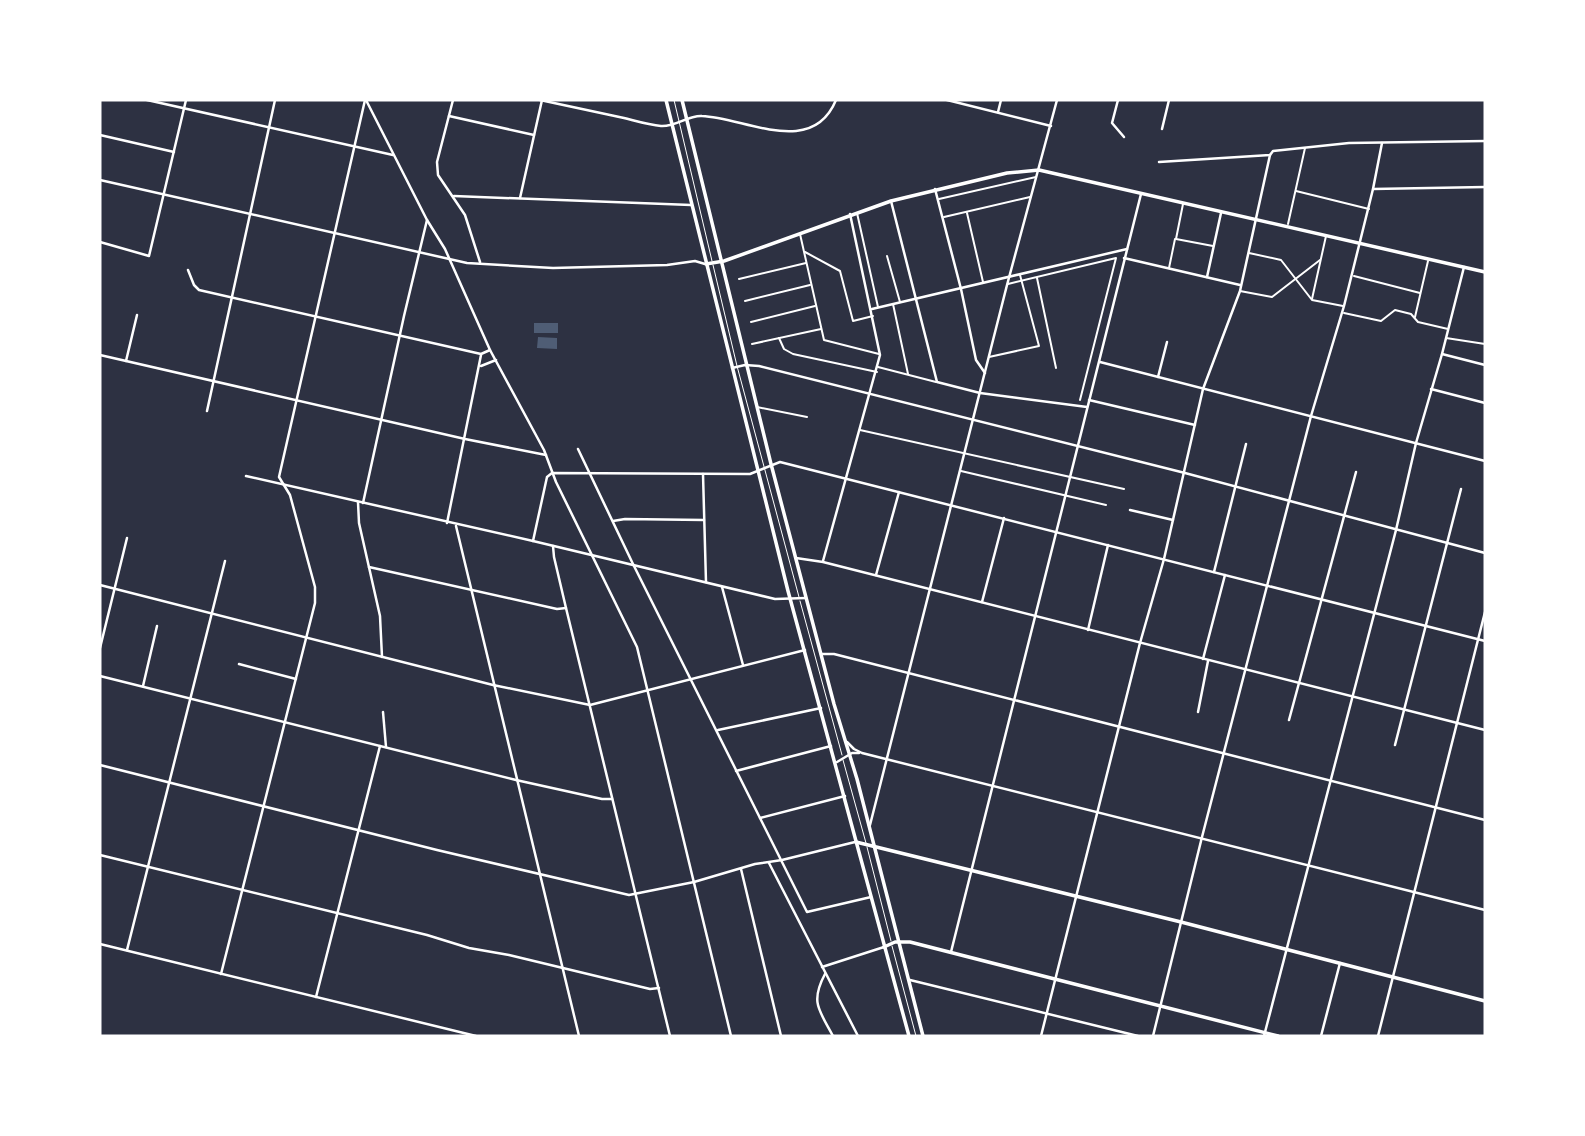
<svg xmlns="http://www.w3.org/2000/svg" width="1585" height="1136" font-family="Signika,sans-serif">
<rect width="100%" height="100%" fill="#2d3142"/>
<!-- water -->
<g fill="#4f5d75">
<rect x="534" y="323" width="24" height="10"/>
<polygon points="538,337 557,338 557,349 537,348"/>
</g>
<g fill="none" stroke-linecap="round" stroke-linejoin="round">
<!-- service -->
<g stroke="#fff" stroke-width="1">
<polyline points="674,100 712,261"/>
<polyline points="713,265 737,366 799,597"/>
<polyline points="800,601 842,755"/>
<polyline points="843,760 866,843"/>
<polyline points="867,847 891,941"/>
<polyline points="892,946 916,1036"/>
</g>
<!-- pedestrian -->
<g stroke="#fff" stroke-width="2">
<polyline points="1296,191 1369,209"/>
<polyline points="939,199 1036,177"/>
<polyline points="1183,204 1176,239 1213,246"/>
<polyline points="857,213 878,307"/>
<polyline points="967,213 983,282"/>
<polyline points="944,217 1030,197"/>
<polyline points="1288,224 1305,148"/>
<polyline points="800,234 824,340 879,354"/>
<polyline points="805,252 840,271 853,321 873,316"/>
<polyline points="1249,253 1281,260 1312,300 1343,306"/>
<polyline points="887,256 900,302"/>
<polyline points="1169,268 1175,239"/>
<polyline points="1354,276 1420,293"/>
<polyline points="1037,278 1056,368"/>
<polyline points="739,279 806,263"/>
<polyline points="1008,284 1116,258 1080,400"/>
<polyline points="1240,291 1272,297 1320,260"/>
<polyline points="1312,299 1326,236"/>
<polyline points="745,301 810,285"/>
<polyline points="893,304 908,374"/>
<polyline points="1344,313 1381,321 1395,310 1411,314 1418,322 1448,329"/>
<polyline points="1415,317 1428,261"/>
<polyline points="751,322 815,306"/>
<polyline points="779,338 784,349 793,354 877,372"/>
<polyline points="1446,338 1485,344"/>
<polyline points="752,344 821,329"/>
<polyline points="989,357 1039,346 1020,275"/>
<polyline points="878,367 936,382"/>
<polyline points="757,407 807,417"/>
<polyline points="860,430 1124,489"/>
<polyline points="961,471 1106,505"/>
</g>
<!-- minor -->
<g stroke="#fff" stroke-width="2.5">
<polyline points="147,100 393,155"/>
<polyline points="366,100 427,220 445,249 490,350 544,450 556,482 637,647 731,1036"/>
<polyline points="453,100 437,162 438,175 465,215 480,262"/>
<path d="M540,100C568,106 596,112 624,118C636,121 649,125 661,126C676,127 688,115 702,116C746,118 812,158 836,100"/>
<polyline points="947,100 1051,126"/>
<polyline points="1118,100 1112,123 1124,137"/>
<polyline points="998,112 1001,100"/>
<polyline points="449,116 534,135"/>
<polyline points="1162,129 1169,100"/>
<polyline points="100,135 174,152"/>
<polyline points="1159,162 1270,155 1273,151 1349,143 1485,141"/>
<polyline points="100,180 467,263 553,268 667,265 695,261 705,264"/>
<polyline points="935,189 961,289 976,360 985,373"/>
<polyline points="1373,189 1485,187"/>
<polyline points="454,196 691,205"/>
<polyline points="520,198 542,100"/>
<polyline points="891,201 937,382 980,393 1087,407"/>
<polyline points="100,242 149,256 186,100"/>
<polyline points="1124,258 1240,285"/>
<polyline points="188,270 194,285 199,290 481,354 490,350"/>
<polyline points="1207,277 1221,213"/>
<polyline points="872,309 1127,249"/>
<polyline points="1442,354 1485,365"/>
<polyline points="100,355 465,439 546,455"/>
<polyline points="126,361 137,315"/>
<polyline points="1100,362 1485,461"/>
<polyline points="481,366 496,360"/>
<polyline points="732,368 745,365 759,366 1185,473 1485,553"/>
<polyline points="1158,377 1167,342"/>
<polyline points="1431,389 1485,403"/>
<polyline points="1089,400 1195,425"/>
<polyline points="207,411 275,100"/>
<polyline points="578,449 633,564 807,912 871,897"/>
<polyline points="703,474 706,582"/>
<polyline points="246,476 533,541 775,599 806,598"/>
<polyline points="358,502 359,523 380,616 382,657"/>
<polyline points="363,503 404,316 427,220"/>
<polyline points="1130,510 1173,520"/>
<polyline points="613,521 625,519 704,520"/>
<polyline points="447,523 481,355"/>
<polyline points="456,526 579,1036"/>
<polyline points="533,541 547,477 552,473 750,474 780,462 1485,641"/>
<polyline points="553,546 554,557 566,608 670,1036"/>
<polyline points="796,558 823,562 1485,730"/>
<polyline points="823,561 880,355 850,214"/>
<polyline points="369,567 557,609 566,608"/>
<polyline points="1214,572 1246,444"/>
<polyline points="876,575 899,492"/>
<polyline points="100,585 493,685 590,705 805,650"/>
<polyline points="722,587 743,665"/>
<polyline points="982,602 1004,518"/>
<polyline points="1088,630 1108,545"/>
<polyline points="100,648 127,538"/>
<polyline points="821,654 834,654 1485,820"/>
<polyline points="1203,659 1225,575"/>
<polyline points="239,664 296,679"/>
<polyline points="100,676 516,780 602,799 612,799"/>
<polyline points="143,686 157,626"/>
<polyline points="383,712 386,747"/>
<polyline points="1198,712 1208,661"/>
<polyline points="1289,720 1356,472"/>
<polyline points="718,730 821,708"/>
<polyline points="847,742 854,749 862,753 1485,910"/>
<polyline points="1395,745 1461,489"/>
<polyline points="837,762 852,753 859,753"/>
<polyline points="100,765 437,850 629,895 694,882 755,864 782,860 855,842"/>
<polyline points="736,771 831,746"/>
<polyline points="760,818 845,796"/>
<polyline points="870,825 1007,285 1057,100"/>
<polyline points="100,855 427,935 469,948 509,955 650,989 659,988"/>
<polyline points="769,863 858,1036"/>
<polyline points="741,869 781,1036"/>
<polyline points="100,944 476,1036"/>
<polyline points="127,950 225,561"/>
<polyline points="951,952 1141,194"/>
<polyline points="822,967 884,947"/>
<polyline points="221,974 315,603 315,587 290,495 279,477 365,100"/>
<path d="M825,974C810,1002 819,1010 833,1036"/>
<polyline points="910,980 1138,1036"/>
<polyline points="316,997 380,746"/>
<polyline points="1041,1036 1140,643 1164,559 1203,389 1240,291 1270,155"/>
<polyline points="1153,1036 1202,837 1311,416 1344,306 1373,189 1382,143"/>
<polyline points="1264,1036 1396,530 1416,443 1442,354 1464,267"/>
<polyline points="1321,1036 1340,963"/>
<polyline points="1378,1036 1485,612"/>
</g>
<!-- tertiary -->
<polyline stroke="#fff" stroke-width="3.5" points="706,264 724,261 891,201 1007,173 1039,170 1485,272"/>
<!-- secondary -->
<g stroke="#fff" stroke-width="3.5">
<polyline points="856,842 1181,922 1485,1001"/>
<polyline points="884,947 895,942 910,942 1278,1036"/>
</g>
<!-- primary -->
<g stroke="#fff" stroke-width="3.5">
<polyline points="666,100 788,591 909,1036"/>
<polyline points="682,100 771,464 834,704 857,779 923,1036"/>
</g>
</g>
<!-- border -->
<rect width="1585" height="1136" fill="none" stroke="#ffffff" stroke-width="203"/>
</svg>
